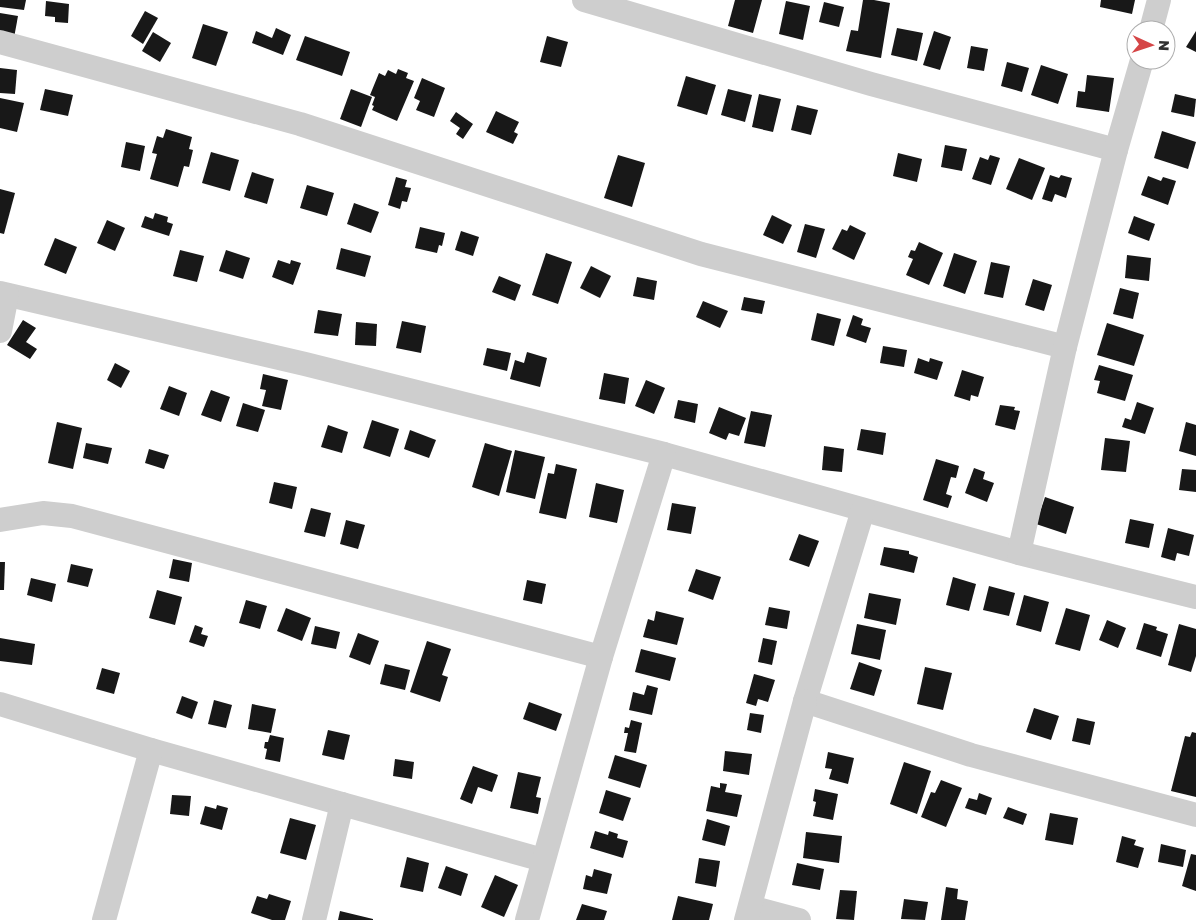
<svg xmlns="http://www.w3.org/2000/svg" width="1196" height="920" font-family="'Golos Text',sans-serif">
<rect width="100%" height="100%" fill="#fff"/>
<!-- building -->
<g fill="#181818">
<polygon points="0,0 26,0 24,10 0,7"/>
<polygon points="735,0 762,0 753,33 728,26"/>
<polygon points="863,0 874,0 890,3 881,58 846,51 851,30 858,31"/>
<polygon points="1101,0 1135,0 1132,14 1100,7"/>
<polygon points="46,1 69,4 68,23 55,22 55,17 45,16"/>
<polygon points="786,1 810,6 803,40 779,34"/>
<polygon points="824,2 844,7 839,27 819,22"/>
<polygon points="145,11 158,18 143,44 131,36"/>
<polygon points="0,13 18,16 14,38 0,36"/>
<polygon points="203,24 228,32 216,66 192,58"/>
<polygon points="276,28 291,35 283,55 252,43 256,31 272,38"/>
<polygon points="897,28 923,33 917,61 891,55"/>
<polygon points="934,31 951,37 940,70 923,65"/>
<polygon points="1196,31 1196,52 1186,47"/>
<polygon points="153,32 171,43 160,62 142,51"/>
<polygon points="305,36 350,52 342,76 296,60"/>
<polygon points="547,36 568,42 561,67 540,62"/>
<polygon points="971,46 988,49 984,71 967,68"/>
<polygon points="1007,62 1029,68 1022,92 1001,86"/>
<polygon points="1041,65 1068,74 1058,104 1031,95"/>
<polygon points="0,68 17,70 15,94 0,93"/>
<polygon points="398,69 408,73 406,78 414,81 397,121 372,110 374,106 372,105 375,97 370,95 379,73 385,76 388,70 396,74"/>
<polygon points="1087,75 1114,78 1109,112 1076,107 1078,91 1085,92"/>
<polygon points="686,76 716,85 707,115 677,106"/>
<polygon points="422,78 445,88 434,117 416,110 420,101 414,98"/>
<polygon points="45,89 73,95 68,116 40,110"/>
<polygon points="351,89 372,97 361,127 340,119"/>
<polygon points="728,89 752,95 745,122 721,115"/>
<polygon points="759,94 781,99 773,132 752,127"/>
<polygon points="1175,94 1196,99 1194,117 1171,112"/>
<polygon points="0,98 24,103 17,132 0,128"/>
<polygon points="797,105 818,110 811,135 791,130"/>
<polygon points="496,111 519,122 514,132 518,134 513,144 486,132"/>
<polygon points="456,112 473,124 463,139 456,134 460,128 450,121"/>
<polygon points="166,129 192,137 189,149 193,150 189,167 184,166 178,187 150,179 157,154 152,153 157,136 163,138"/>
<polygon points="1162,131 1196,142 1188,169 1154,158"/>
<polygon points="126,142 145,146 140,171 121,167"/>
<polygon points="945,145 967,149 962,171 941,167"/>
<polygon points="211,152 239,160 230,191 202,183"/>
<polygon points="898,153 922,159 917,182 893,176"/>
<polygon points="618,155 645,163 632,207 604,198"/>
<polygon points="990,155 1000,158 991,185 972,179 980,157 988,160"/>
<polygon points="1019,158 1045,168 1032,200 1006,189"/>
<polygon points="252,172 274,179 267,204 244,197"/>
<polygon points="1050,175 1059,178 1061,175 1072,178 1066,198 1055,194 1052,202 1042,199"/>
<polygon points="1148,176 1161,181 1163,177 1176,181 1168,205 1141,195"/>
<polygon points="396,177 407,180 405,187 411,188 407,202 402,201 400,209 388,205"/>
<polygon points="307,185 334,193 327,216 300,208"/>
<polygon points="0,189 15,193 4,234 0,233"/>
<polygon points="354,203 379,212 371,233 347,224"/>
<polygon points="155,213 168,217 167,222 173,224 169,236 141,227 145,216 153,219"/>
<polygon points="772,215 792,225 783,244 763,235"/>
<polygon points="1134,216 1155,224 1149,241 1128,233"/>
<polygon points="107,220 125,228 115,251 97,243"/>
<polygon points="805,224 825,229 816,258 797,252"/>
<polygon points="850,225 866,233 854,260 832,249 842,229 847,231"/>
<polygon points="420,227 445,233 442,246 439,245 437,253 415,248"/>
<polygon points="461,231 479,237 473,256 455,250"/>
<polygon points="55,238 77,247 66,274 44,265"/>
<polygon points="919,242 943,253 929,285 906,275 913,259 908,257 911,250 915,251"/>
<polygon points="341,248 371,256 365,277 336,269"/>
<polygon points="180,250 204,256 197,282 173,276"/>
<polygon points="226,250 250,258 243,279 219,271"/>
<polygon points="546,253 572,262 558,304 532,295"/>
<polygon points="954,253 977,261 965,294 943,286"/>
<polygon points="1127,255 1151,258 1149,281 1125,278"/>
<polygon points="278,260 290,264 291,260 301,263 293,285 272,277"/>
<polygon points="991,262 1010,266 1003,298 984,294"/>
<polygon points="591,266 611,276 600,298 580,288"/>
<polygon points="499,276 521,285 515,301 492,292"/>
<polygon points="637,277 657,281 654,300 633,296"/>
<polygon points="1033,279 1052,285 1044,311 1025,305"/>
<polygon points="1120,288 1139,293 1133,319 1113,314"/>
<polygon points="744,297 765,301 762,314 741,310"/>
<polygon points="703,301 728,311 720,328 696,317"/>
<polygon points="318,310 342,314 338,336 314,333"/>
<polygon points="817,313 841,319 834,346 811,340"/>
<polygon points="853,315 863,319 861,325 871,328 866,343 846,336"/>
<polygon points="23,320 36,328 26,342 37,349 30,359 7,345"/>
<polygon points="402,321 426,326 421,353 396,348"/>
<polygon points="356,322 377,324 376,346 355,345"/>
<polygon points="1107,323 1144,335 1134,366 1097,355"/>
<polygon points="883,346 907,350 904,367 880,363"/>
<polygon points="487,348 511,353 507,371 483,365"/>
<polygon points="527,352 547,358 540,387 510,379 515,360 524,363"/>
<polygon points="918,358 929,362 930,358 943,362 937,380 914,373"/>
<polygon points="115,363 130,371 121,388 107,380"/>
<polygon points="1099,365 1133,375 1125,401 1097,393 1100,381 1094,380"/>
<polygon points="962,370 984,377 978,397 971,395 970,401 954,396"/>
<polygon points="604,373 629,378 625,404 599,399"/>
<polygon points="263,374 288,380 281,410 262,406 266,390 260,389"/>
<polygon points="646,380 665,388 654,414 635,406"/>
<polygon points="169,386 187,393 179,416 160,409"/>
<polygon points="211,390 230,397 221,422 201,415"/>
<polygon points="678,400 698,404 695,423 674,418"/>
<polygon points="1137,402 1154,408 1145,434 1122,427 1125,418 1131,420"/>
<polygon points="243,403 265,410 258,432 236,426"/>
<polygon points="1000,405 1015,407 1014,410 1020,411 1015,430 995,425"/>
<polygon points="719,407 746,418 739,436 729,433 726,440 709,433"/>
<polygon points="751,411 772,415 765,447 744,443"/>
<polygon points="372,420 399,429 390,457 363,448"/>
<polygon points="57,422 82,428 73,469 48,463"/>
<polygon points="1186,422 1196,425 1196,456 1179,451"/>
<polygon points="328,425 348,432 342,453 321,447"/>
<polygon points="861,429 886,433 883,455 857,450"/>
<polygon points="410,430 436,440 429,458 404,449"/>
<polygon points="1105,438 1130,441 1126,472 1101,470"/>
<polygon points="86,443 112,448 108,464 83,458"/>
<polygon points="485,443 512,451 499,496 472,487"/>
<polygon points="824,446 844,449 842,472 822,470"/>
<polygon points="149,449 169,455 164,469 145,463"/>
<polygon points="515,450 545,457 535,499 506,492"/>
<polygon points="936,459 959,466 956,478 951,477 946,494 952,496 948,508 923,500"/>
<polygon points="556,464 577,469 566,519 539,513 548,473 554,474"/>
<polygon points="974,468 985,472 983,479 994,483 987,502 965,493"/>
<polygon points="1182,469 1196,470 1196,492 1179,490"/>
<polygon points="274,482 297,487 292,509 269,503"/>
<polygon points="596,483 624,490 617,523 589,517"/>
<polygon points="1045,497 1074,507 1066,534 1036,524"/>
<polygon points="672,503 696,507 691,534 667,530"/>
<polygon points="311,508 331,513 325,537 304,532"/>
<polygon points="1130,519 1154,524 1149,548 1125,543"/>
<polygon points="346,520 365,525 358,549 340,544"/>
<polygon points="1168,528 1194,535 1189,556 1177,553 1175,561 1161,557"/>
<polygon points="799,534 819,541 809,567 789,560"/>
<polygon points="884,547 909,551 909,554 918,557 914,573 880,565"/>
<polygon points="173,559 192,563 189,582 169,578"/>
<polygon points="0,562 5,562 4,590 0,590"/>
<polygon points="71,564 93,569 88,587 67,582"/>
<polygon points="696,569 721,577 713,600 688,591"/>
<polygon points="953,577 976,584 969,611 946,605"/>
<polygon points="31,578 56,584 52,602 27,595"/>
<polygon points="527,580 546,584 542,604 523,600"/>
<polygon points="989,586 1015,593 1009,616 983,610"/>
<polygon points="157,590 182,597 175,625 149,618"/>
<polygon points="869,593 901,599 896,625 864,618"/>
<polygon points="1024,595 1049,602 1041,632 1016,625"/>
<polygon points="246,600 267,606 260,629 239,623"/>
<polygon points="769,607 790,611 787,629 765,625"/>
<polygon points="286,608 311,618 302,641 277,631"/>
<polygon points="1066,608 1090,615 1080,651 1055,644"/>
<polygon points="656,611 684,618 677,645 643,637 648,619 654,621"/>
<polygon points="1107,620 1126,628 1118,648 1099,640"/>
<polygon points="1144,623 1157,627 1156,630 1168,634 1161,657 1136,649"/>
<polygon points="857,624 886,630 880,660 851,654"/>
<polygon points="1179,624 1196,629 1196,656 1191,672 1168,665"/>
<polygon points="195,625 203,628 201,634 208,636 204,647 189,642"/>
<polygon points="315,626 340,632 336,649 311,644"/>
<polygon points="358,633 379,641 370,665 349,657"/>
<polygon points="0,638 35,644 32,665 0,661"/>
<polygon points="763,638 777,641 772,665 758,662"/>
<polygon points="427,641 451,649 442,675 448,677 440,702 410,692"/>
<polygon points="641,649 676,658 670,681 635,672"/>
<polygon points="859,662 882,670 874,696 850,689"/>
<polygon points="385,664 410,670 405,690 380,684"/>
<polygon points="925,667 952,673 943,710 917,704"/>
<polygon points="102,668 120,673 114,694 96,689"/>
<polygon points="754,674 775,680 768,702 758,699 756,706 746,703"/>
<polygon points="647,685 658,688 652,715 629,710 633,692 644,695"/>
<polygon points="182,696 198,702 192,719 176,713"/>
<polygon points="214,700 232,705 226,728 208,724"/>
<polygon points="529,702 562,714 556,731 523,719"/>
<polygon points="252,704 276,709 271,733 248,729"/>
<polygon points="1034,708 1059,716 1051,740 1026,732"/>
<polygon points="750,713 764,715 761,733 747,730"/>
<polygon points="1077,718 1095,722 1090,745 1072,741"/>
<polygon points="631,720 642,723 636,753 624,751 628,733 624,733 625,727 629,728"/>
<polygon points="328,730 350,735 344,760 322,755"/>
<polygon points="1192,732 1196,733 1196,797 1171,791 1185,736 1190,737"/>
<polygon points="270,735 284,738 280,762 265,759 267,749 264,748 265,742 268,742"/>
<polygon points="725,751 752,754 749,775 723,771"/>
<polygon points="828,752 854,758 848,784 829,779 832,769 825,768"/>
<polygon points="615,755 647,765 640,788 608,778"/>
<polygon points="395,759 414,762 412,779 393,776"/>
<polygon points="904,762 931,771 917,814 890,804"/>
<polygon points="473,766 498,775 492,792 478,787 472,804 460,799"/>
<polygon points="518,772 541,777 536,797 541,798 538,814 510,808"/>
<polygon points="941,780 962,788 946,827 921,817 931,792 935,793"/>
<polygon points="720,783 727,784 725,792 742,795 737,817 706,811 711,786 720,788"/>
<polygon points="815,789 838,794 833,820 813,816 816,802 813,801"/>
<polygon points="606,790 631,798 623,821 599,813"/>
<polygon points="979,793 992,798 986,815 965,808 969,798 977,800"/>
<polygon points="172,795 191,796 189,816 170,814"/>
<polygon points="217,805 228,808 222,830 200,824 205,806 216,809"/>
<polygon points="1008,807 1027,814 1023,825 1003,818"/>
<polygon points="1050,813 1078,818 1073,845 1045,840"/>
<polygon points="290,818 316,825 306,860 280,853"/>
<polygon points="707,819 730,826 725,846 702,840"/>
<polygon points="595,831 608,835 609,831 618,834 617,838 628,841 623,858 590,848"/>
<polygon points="806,832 842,836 839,863 803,858"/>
<polygon points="1122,836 1136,840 1134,845 1144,848 1138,868 1116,862"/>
<polygon points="1161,844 1186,850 1183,867 1158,862"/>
<polygon points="1191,854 1196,855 1196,891 1182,886"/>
<polygon points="407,857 429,863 423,892 400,887"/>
<polygon points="699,858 720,861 716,887 695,883"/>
<polygon points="797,863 824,869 820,890 792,885"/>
<polygon points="446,866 468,874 461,896 438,888"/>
<polygon points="594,869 612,874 607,894 583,889 586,875 592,877"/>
<polygon points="495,875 518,885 504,917 481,907"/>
<polygon points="946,887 958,889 957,899 968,901 965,920 941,920"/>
<polygon points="840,890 857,891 854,920 836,919"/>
<polygon points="269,894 291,901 285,920 272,920 251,913 257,896 267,899"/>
<polygon points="678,896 713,904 709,920 672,920"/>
<polygon points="904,899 928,902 925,920 901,919"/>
<polygon points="582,904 607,911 604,920 576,920"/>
<polygon points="340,911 373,919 373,920 338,920"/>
</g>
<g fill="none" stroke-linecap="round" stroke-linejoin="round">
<!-- street -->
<g stroke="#cecece" stroke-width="24">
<polyline points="584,0 871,84 1116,150"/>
<polyline points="1151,30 1159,0"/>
<polyline points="0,42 300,124 701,254 1065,347"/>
<polyline points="0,293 305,364 664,454 1019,553 1196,597"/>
<polyline points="0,331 7,295"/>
<polyline points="863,510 805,701 971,755 1196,815"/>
<polyline points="0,520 43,513 72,516 601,657"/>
<polyline points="1019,553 1065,347 1116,150 1142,60"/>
<polyline points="0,704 151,750 342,804"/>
<polyline points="750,907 799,920"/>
<polyline points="104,920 151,750"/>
<polyline points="314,920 342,804 543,860"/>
<polyline points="527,920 601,657 664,454"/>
<polyline points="746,920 805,701"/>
</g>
</g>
<!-- north arrow -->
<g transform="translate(1151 45) rotate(93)"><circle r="24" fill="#ffffff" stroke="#adadad"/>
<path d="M0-4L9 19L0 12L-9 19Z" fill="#d54647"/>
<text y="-8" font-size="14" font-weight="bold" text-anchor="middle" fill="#313131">N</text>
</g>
</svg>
